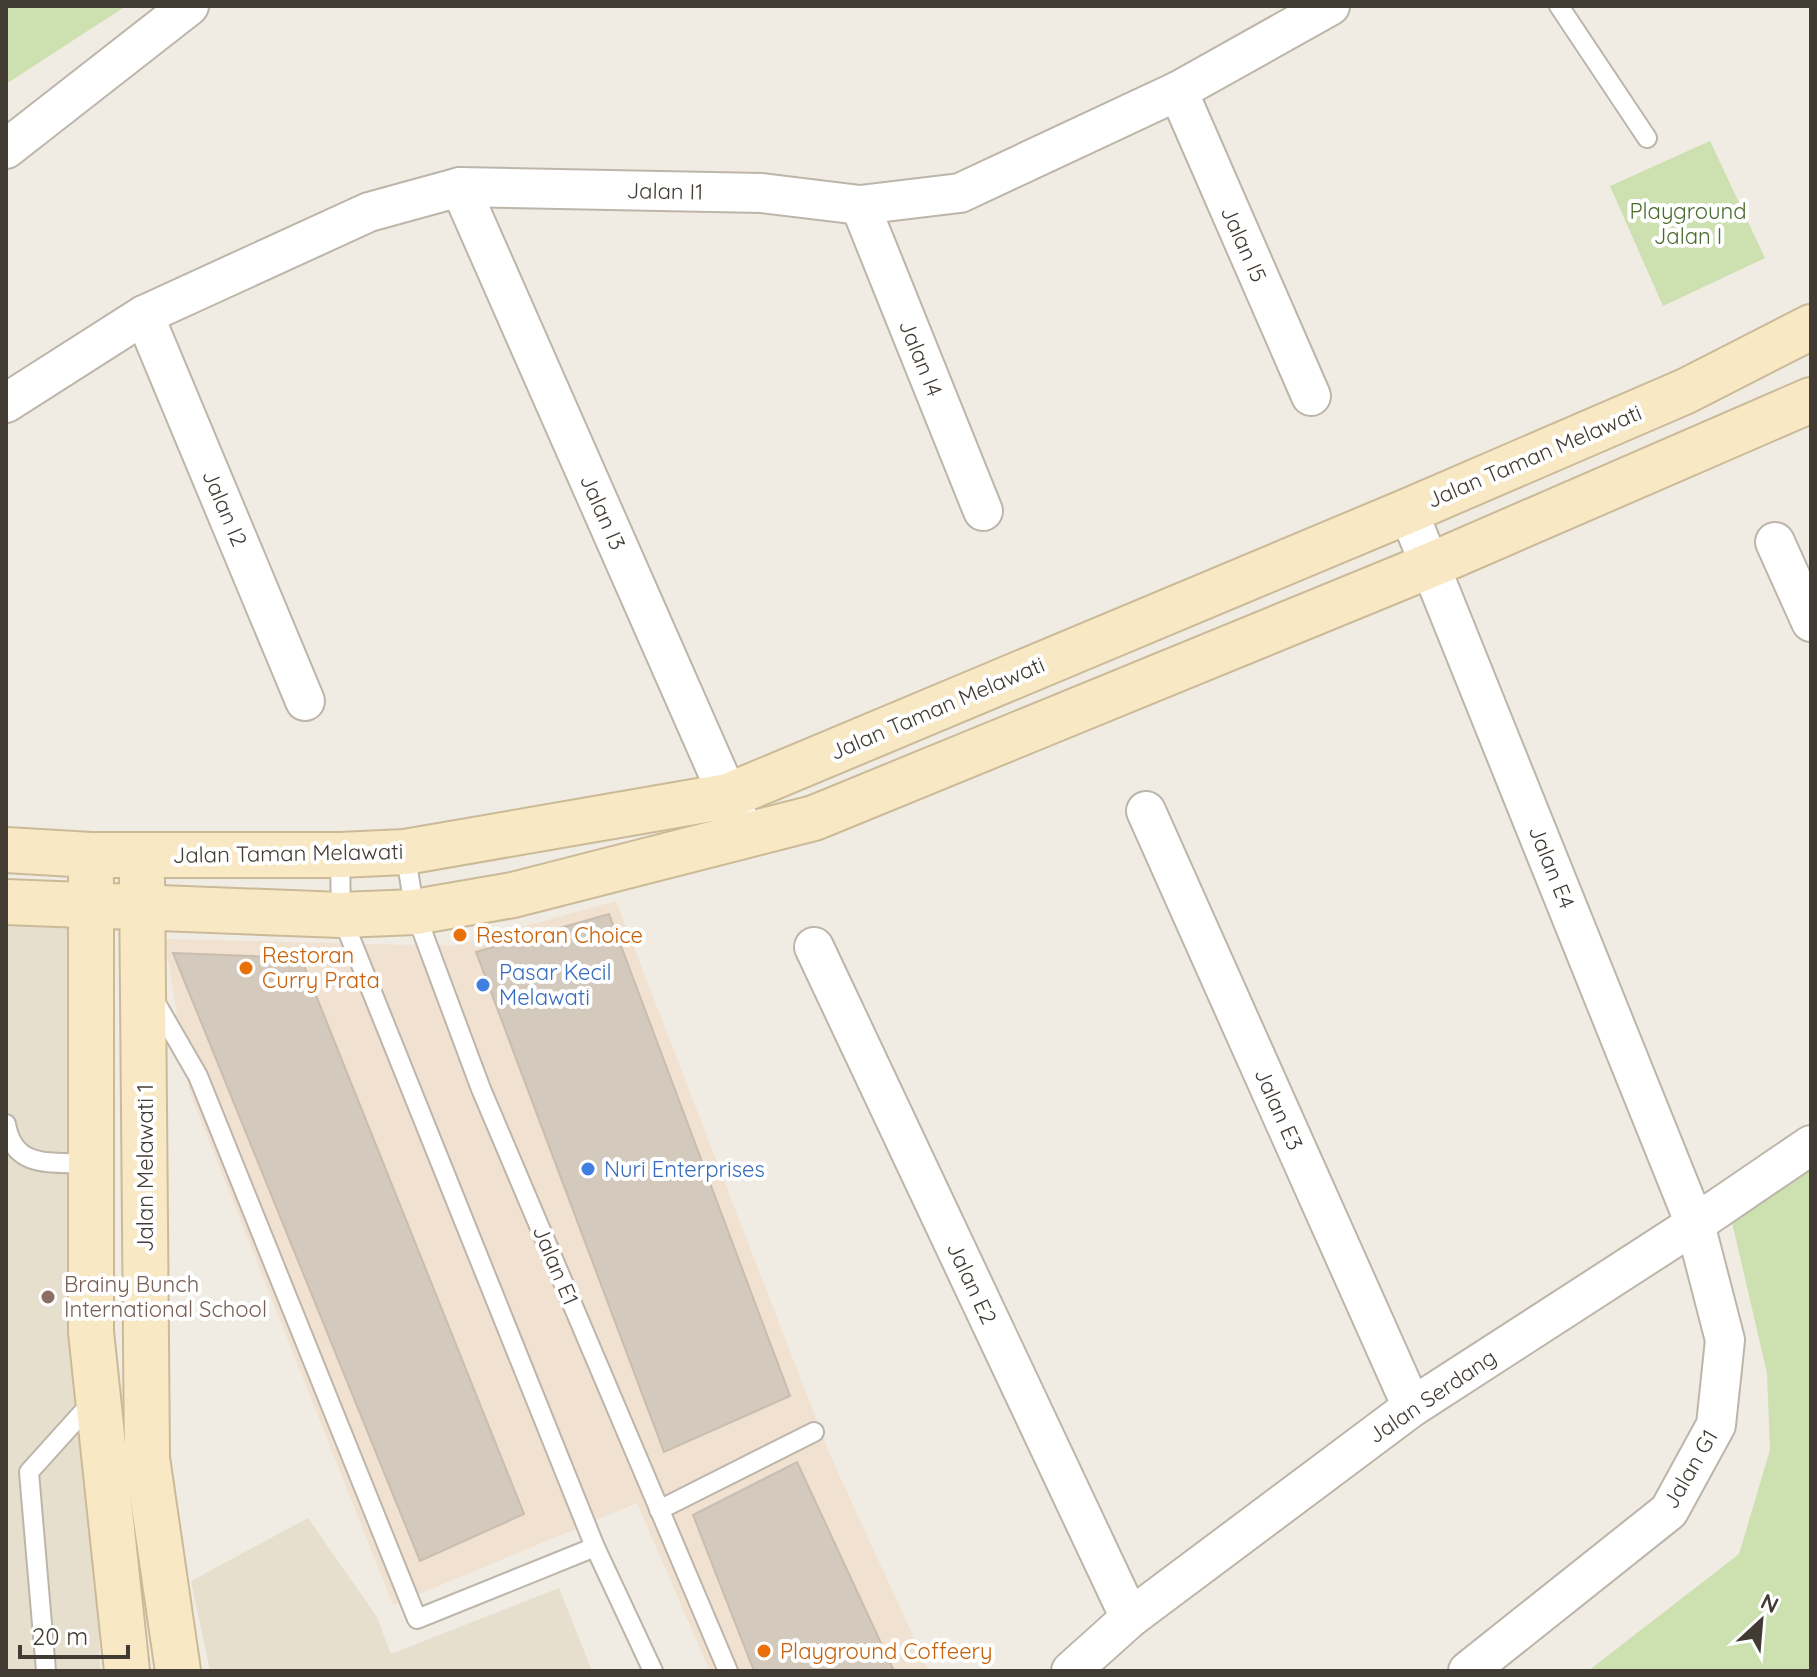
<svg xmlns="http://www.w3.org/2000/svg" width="1817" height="1677" font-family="Quicksand,sans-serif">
<rect width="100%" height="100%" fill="#f0ebe3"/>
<!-- commercial -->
<polygon fill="#f0e1d0" points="616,901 830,1455 929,1671 710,1671 637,1503 393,1605 189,1090 165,939 453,946"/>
<!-- education -->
<g fill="#e7dfce">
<polygon points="6,922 79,924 100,1671 6,1671"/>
<polygon points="308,1518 377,1617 391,1654 559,1588 592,1671 210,1671 191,1581"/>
</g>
<!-- green -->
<g fill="#cde0af">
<polygon points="6,6 126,6 6,84"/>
<polygon points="1710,141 1765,258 1663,306 1610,186"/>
<polygon points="1811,1154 1811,1671 1588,1671 1739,1554 1770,1450 1767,1373 1730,1214"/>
</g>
<!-- building -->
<g fill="#d3c9bd" stroke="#cabdae" stroke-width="2">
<polygon points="609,914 790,1396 664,1452 476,952"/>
<polygon points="173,953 301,958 524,1514 420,1561"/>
<polygon points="797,1462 894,1671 754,1671 693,1515"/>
</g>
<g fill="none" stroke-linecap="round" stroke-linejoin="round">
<!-- lane casing -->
<g stroke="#bdb5aa" stroke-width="22">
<g id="lane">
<polyline points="1559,6 1647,138"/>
<polyline points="405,852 415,912 481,1089 728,1671"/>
<polyline points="340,855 341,915 595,1547 653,1671"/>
<polyline points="153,998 198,1076 417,1619 595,1547"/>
<path d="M6,1124C14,1171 53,1161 91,1164"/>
<polyline points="659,1510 814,1432"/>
<polyline points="46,1671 29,1472 93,1401"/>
</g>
</g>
<!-- street casing -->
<g stroke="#bdb5aa" stroke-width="42">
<g id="street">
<polyline points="1178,91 1311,396"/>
<polyline points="6,149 189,6"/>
<polyline points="460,187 740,823"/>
<polyline points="860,205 983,511"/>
<polyline points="144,315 305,701"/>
<polyline points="6,403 144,315 369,212 460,187 762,193 860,205 960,193 1178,91 1330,6"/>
<polyline points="1408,511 1695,1224 1725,1340 1716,1425 1669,1511 1468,1671"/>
<polyline points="1775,542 1811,622"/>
<polyline points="1146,811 1412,1407"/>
<polyline points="814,947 1130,1618"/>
<polyline points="1071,1671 1130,1618 1412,1407 1695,1224 1811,1145"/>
</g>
</g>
<!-- secondary casing -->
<g stroke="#cbba97" stroke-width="48">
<g id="secondary">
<polyline points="6,850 91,855 340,855 405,852 728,796 1408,511 1686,391 1811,327"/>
<polyline points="91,877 91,1332 127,1671"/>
<polyline points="142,877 147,1458 178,1671"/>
<polyline points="6,902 341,915 415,912 513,895 814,818 1431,565 1811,400"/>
</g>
</g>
<!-- lane -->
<use href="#lane" stroke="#fff" stroke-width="18"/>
<!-- street -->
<use href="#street" stroke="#fff" stroke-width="38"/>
<!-- secondary -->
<use href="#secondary" stroke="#f8e9c4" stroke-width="44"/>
</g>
<!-- markers -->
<g fill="#e8710a" stroke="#fff" stroke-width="3">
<circle cx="460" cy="935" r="8"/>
<circle cx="246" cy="968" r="8"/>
<circle cx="764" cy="1651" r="8"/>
</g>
<g fill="#3f7fe0" stroke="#fff" stroke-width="3">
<circle cx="483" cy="985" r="8"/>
<circle cx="588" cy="1169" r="8"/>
</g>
<circle fill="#8d6e63" stroke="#fff" stroke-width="3" cx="48" cy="1297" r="8"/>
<g text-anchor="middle" stroke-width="8" stroke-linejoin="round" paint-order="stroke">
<!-- street labels -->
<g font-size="22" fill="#413b34" stroke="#fff">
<text transform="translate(665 191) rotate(1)" y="8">Jalan I1</text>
<text transform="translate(1244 244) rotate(66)" y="8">Jalan I5</text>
<text transform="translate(921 358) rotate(68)" y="8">Jalan I4</text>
<text transform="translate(1534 456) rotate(-23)" y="8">Jalan Taman Melawati</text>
<text transform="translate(225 508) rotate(67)" y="8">Jalan I2</text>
<text transform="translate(603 512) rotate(66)" y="8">Jalan I3</text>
<text transform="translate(937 708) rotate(-23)" y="8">Jalan Taman Melawati</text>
<text transform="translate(288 853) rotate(-1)" y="8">Jalan Taman Melawati</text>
<text transform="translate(1552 867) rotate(68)" y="8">Jalan E4</text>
<text transform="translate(1279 1109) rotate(66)" y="8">Jalan E3</text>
<text transform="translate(145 1168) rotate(-90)" y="8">Jalan Melawati 1</text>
<text transform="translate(556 1265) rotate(67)" y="8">Jalan E1</text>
<text transform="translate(972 1283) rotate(65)" y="8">Jalan E2</text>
<text transform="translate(1432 1396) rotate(-34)" y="8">Jalan Serdang</text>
<text transform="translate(1690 1469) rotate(-60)" y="8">Jalan G1</text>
</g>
<!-- park labels -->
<g font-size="22" fill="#496c2e" stroke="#fff">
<text x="1688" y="219">Playground<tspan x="1688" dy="25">Jalan I</tspan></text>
</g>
<!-- food labels -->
<g font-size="22" fill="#c56008" stroke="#fff" text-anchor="start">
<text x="476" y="943">Restoran Choice</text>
<text x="262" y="963">Restoran<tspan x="262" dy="25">Curry Prata</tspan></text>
<text x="780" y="1659">Playground Coffeery</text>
</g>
<!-- shop labels -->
<g font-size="22" fill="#366cbe" stroke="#fff" text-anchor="start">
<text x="499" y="980">Pasar Kecil<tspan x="499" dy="25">Melawati</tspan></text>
<text x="604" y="1177">Nuri Enterprises</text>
</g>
<!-- education labels -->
<g font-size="22" fill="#785e54" stroke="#fff" text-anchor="start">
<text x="64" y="1292">Brainy Bunch<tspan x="64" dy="25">International School</tspan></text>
</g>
</g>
<!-- border -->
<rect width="1817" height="1677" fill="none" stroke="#413b34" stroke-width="16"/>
<!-- north arrow -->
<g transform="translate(1761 1621) rotate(26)" stroke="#ffffff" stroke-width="6" paint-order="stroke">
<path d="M0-6L14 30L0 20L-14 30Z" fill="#413b34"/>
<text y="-12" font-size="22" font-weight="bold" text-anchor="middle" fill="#413b34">N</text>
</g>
<!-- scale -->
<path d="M20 1645v12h108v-12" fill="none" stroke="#413b34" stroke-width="4"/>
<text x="32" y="1645" font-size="24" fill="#413b34" stroke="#ffffff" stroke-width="6" paint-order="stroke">20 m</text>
</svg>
